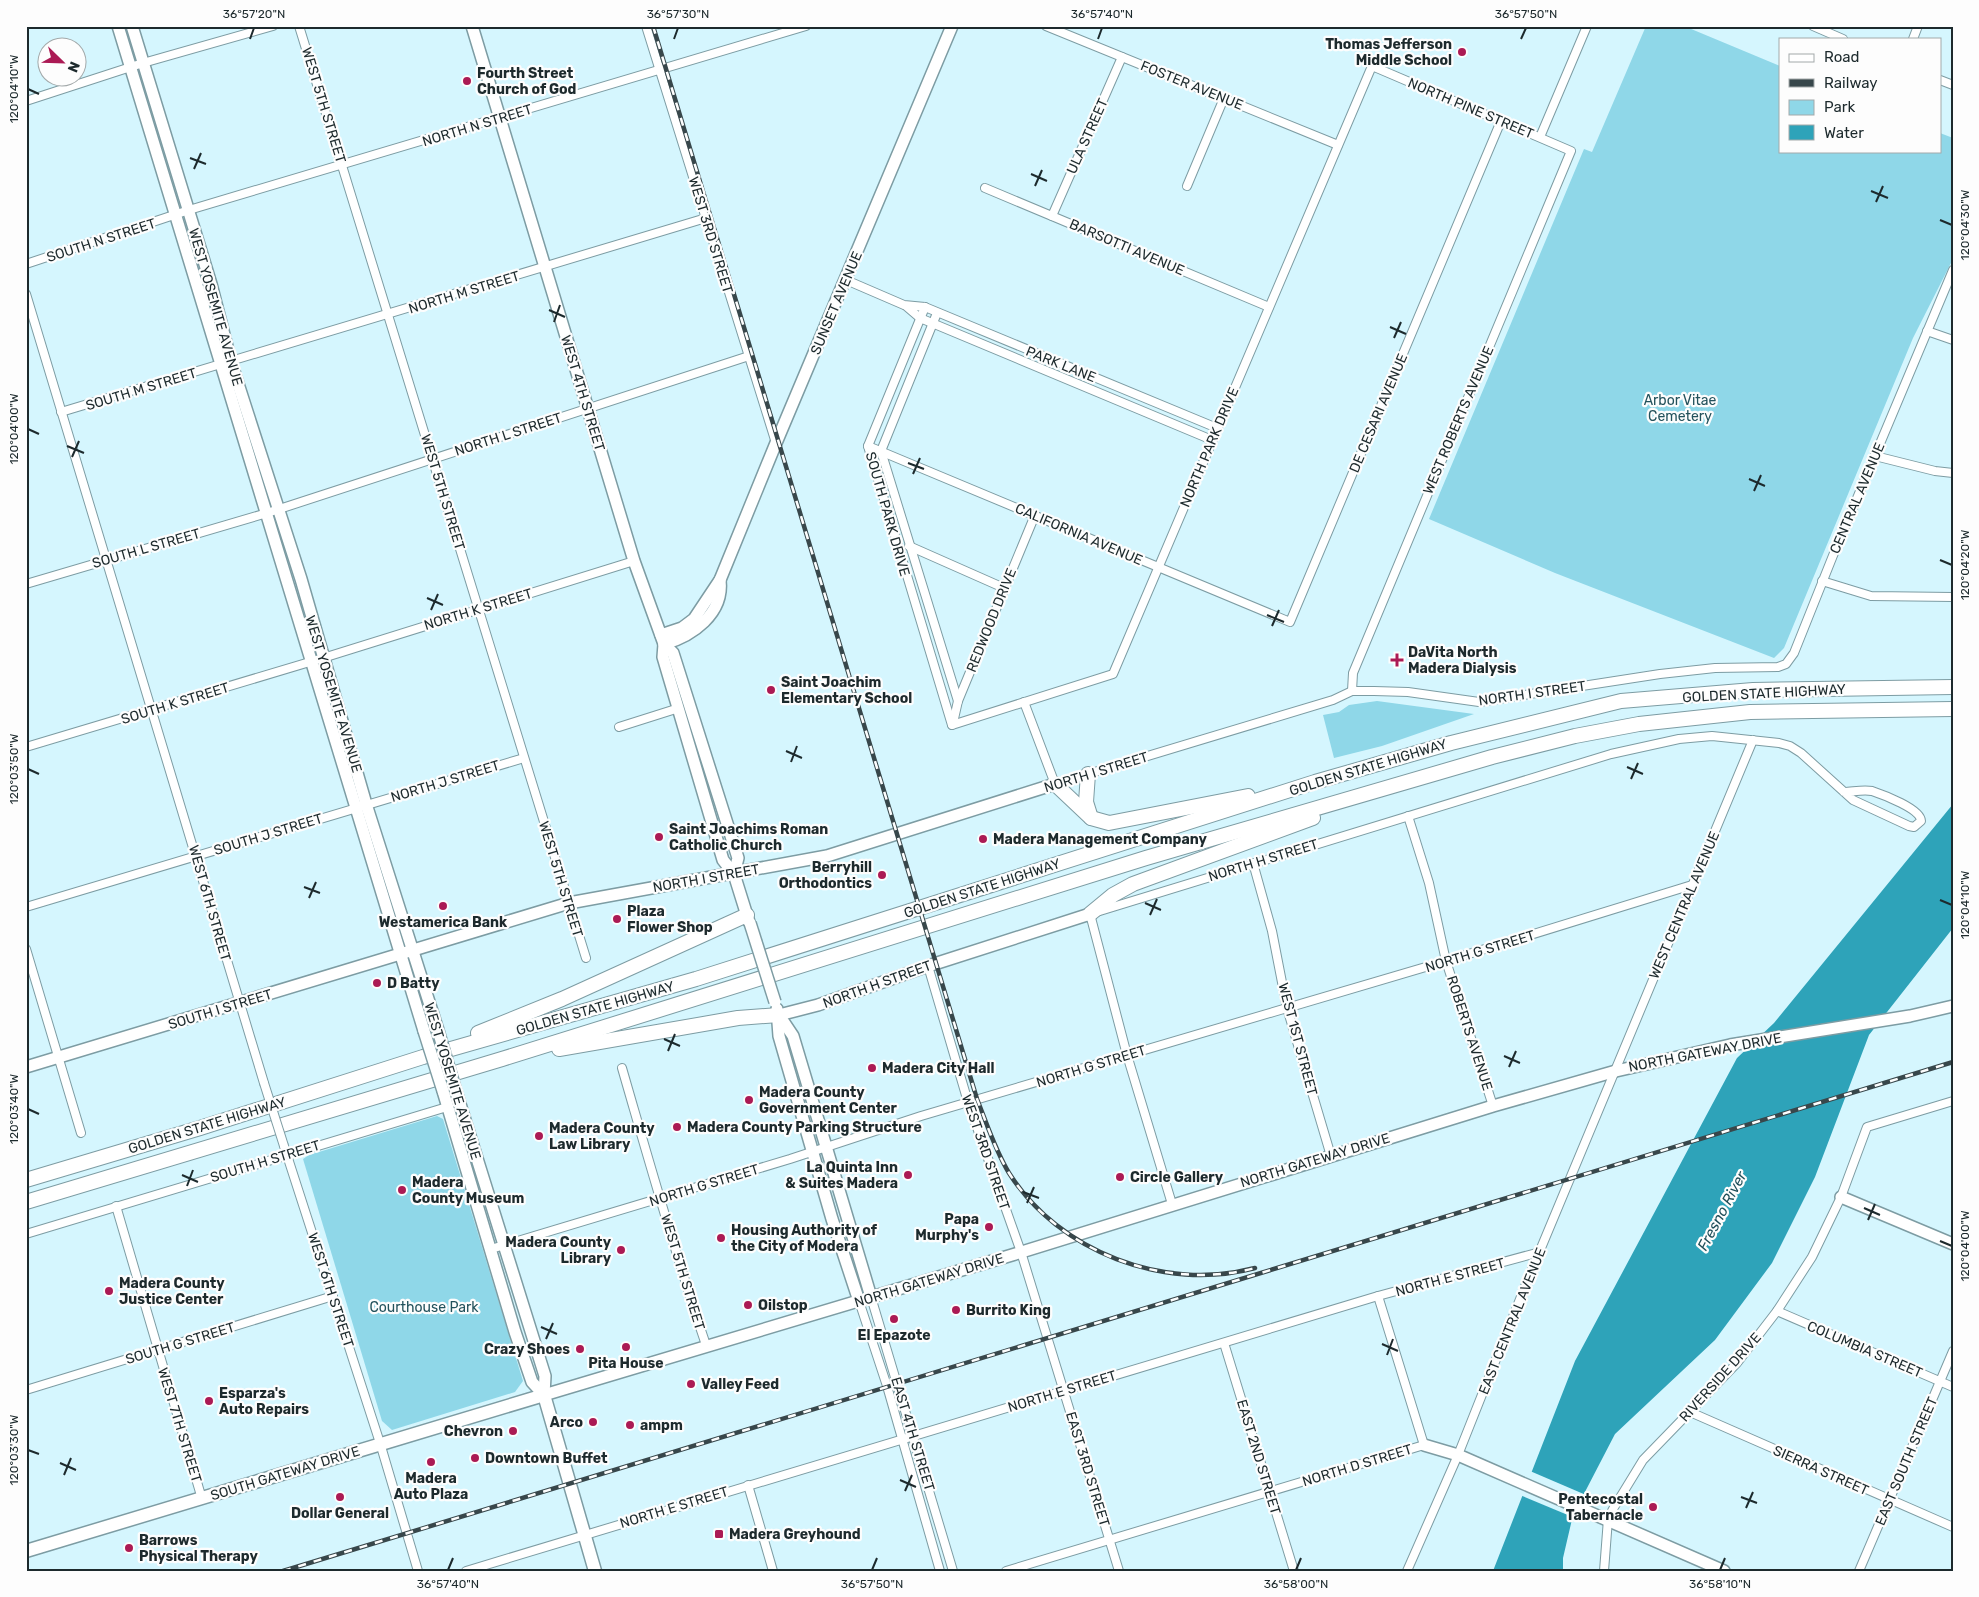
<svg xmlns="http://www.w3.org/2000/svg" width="1979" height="1597" font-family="Rubik,sans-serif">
<rect width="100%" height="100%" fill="#d5f6fe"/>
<!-- green -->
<g fill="#8fd7e8">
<polygon points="1646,26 1684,26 1780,66 1780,151 1940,151 1940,133 1953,138 1953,259 1913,338 1784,648 1774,658 1555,573 1429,519 1584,149 1592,152"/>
<polygon points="1377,701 1474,714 1382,746 1334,758 1323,715 1339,712 1349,705"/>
<polygon points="437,1116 443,1119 523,1381 515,1392 392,1430 382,1421 303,1159 309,1155"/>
</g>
<!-- water -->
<polygon fill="#2ea3b9" points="1953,804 1953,928 1869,1035 1815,1177 1772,1263 1715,1340 1615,1434 1573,1515 1563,1558 1563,1571 1493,1571 1575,1361 1737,1058 1774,1023"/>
<!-- pier -->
<polygon fill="#d5f6fe" points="1530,1471 1586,1495 1575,1518 1520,1495"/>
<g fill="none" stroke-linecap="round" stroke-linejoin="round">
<!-- street casing -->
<g stroke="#7d9ca3" stroke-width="10">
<g id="street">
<polyline points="299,26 586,958"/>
<polyline points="646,26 776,443"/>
<polyline points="1046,26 1338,145"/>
<polyline points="1813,26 1843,39"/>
<polyline points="1913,39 1918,26"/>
<polyline points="1940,80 1953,85"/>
<polyline points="26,101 143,63 273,26"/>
<polyline points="1540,137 1587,26"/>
<polyline points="1187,186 1224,98"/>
<polyline points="985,188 1269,307"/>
<polyline points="1052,216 1122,57"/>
<polyline points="26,264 189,210 806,26"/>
<polyline points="846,280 904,305 925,307 1217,428"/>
<polyline points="26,294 264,1083"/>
<polyline points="906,306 920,318 1212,440"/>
<polyline points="925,307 868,446 952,725"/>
<polyline points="937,313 881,451 958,701"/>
<polyline points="1927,331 1953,340"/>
<polyline points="61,412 706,218"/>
<polyline points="868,446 1290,622 1501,121"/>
<polyline points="1875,456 1935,471 1953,473"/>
<polyline points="909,546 1004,588"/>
<polyline points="1822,581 1871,596 1953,597"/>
<polyline points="26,584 267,513 749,356"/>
<polyline points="1024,702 1055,784 1333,700 1352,691 1374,691 1408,692 1479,702 1660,674 1715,668 1778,667 1786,664 1794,653 1834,553 1953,270"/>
<polyline points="953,723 958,701 1035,515"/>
<polyline points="952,725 1113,674 1372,66 1571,151 1353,673 1352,691"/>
<polyline points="619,727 679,708"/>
<polyline points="26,747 323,658 634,561"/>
<polyline points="1408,816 1429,883 1446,961 1493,1106"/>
<polyline points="1253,863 1272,931 1287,1008 1331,1156"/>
<polyline points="26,907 524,758"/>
<polyline points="26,949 81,1133"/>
<polyline points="928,966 968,1102 1021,1252 1119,1571"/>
<path d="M622,1068C649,1161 675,1254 706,1345"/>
<polyline points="284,1146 380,1443 418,1571"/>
<path d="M1172,1204L1127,1055L1090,914L1611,754L1679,739L1712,736L1779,743L1790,746L1801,753L1853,800L1909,826L1914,827L1921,821C1921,809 1884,795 1872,791C1863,789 1852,792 1844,792"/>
<polyline points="116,1206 202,1499"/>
<polyline points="26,1234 447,1107"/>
<polyline points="491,1249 790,1159 921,1116 1446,961 1692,885"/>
<polyline points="871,1297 953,1571"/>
<polyline points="859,1301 887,1386 940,1571"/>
<polyline points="1777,1311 1953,1387"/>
<polyline points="1224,1343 1294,1571"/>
<polyline points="26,1390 333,1296"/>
<polyline points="1690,1412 1953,1527"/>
<polyline points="748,1485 773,1571"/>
<polyline points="466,1571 1378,1296 1540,1252"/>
<polyline points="1006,1571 1424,1445 1378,1296"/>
<polyline points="1407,1571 1458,1455 1526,1284 1753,740"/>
<polyline points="1604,1571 1608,1519 1613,1509 1643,1460 1737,1363 1777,1311 1812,1257 1841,1197 1867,1127 1953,1101"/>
<polyline points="1859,1571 1953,1351"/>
</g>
</g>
<!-- secondary casing -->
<g stroke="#7d9ca3" stroke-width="14">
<g id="secondary">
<polyline points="118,26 424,1031"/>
<polyline points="132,26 211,284 231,362 301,579 366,804 437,1027"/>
<polyline points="472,26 634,561 664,644 673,653 738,858 734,874"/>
<polyline points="661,635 682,628 694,619 720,580 776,443 952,26"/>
<polyline points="664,644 663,657 723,860 734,874 749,922"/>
<path d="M664,644C692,636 724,614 720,580"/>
<polyline points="777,1009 779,1036 832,1219 859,1301"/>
<polyline points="779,1015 818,1005 928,966 1090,914"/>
<polyline points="779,1015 793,1036 871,1297"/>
<polyline points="26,1067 569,903 827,856 1055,784"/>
<polyline points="455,1088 545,1376 544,1395"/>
<polyline points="443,1091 515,1332 532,1382 544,1395"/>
<polyline points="1841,1197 1953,1244"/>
<polyline points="544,1395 1012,1255 1493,1106 1616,1071 1730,1045 1910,1016 1953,1006"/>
<polyline points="1424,1445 1458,1455 1724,1571"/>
</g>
</g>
<!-- primary casing -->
<g stroke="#7d9ca3" stroke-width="15">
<polyline id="primary" points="26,1551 544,1395 595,1571"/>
</g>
<!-- highway casing -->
<g stroke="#7d9ca3" stroke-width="16">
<g id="highway">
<polyline points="1088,774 1086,802 1091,818"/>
<polyline points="1055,784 1091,818 1109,823 1248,796"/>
<polyline points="1090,914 1113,895 1133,884 1313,818"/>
<polyline points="478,1033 562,999 747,915"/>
<polyline points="559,1049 738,1018 779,1015"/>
<polyline points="26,1180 200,1128 423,1057 696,979 1315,782 1451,743 1621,701 1753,690 1953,687"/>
<polyline points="26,1202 502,1059 1146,858 1492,757 1575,736 1639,724 1750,712 1953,709"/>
</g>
</g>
<!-- street -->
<use href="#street" stroke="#fff" stroke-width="8"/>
<!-- secondary -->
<use href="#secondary" stroke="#fff" stroke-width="11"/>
<!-- primary -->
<use href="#primary" stroke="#fff" stroke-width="12"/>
<!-- highway -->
<use href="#highway" stroke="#fff" stroke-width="14"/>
<!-- rail casing -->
<g stroke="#38474b" stroke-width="4.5">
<g id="rail">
<path d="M653,26L977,1099C987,1124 995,1150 1009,1173C1059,1252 1164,1292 1255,1268"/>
<polyline points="283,1571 1953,1062"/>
</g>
</g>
<!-- rail -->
<use href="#rail" stroke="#fdfdfd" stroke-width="2.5" stroke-dasharray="8" stroke-linecap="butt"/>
<!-- street-bridge casing -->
<g stroke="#7d9ca3" stroke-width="10" stroke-linecap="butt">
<polyline id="street-bridge" points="264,1083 284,1146"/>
</g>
<!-- secondary-bridge casing -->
<g stroke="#7d9ca3" stroke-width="14" stroke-linecap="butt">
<g id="secondary-bridge">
<polyline points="750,923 775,1002"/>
<polyline points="437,1027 455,1088"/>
<polyline points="424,1031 443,1091"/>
</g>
</g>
<!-- street-bridge -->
<use href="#street-bridge" stroke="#fff" stroke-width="8"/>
<!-- secondary-bridge -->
<use href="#secondary-bridge" stroke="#fff" stroke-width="11"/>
</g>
<!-- ticks -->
<path fill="none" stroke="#1d2a2d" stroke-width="2" d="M250,39L254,28M674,39L678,28M1098,39L1102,28M1521,39L1526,28M28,89L39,94M190,158L206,164M194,169L201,153M1031,174L1047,181M1035,186L1042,170M1871,191L1888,198M1876,202L1883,186M1940,220L1952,225M549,310L565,317M554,322L560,305M1390,327L1406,334M1394,338L1401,322M28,429L39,434M67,446L84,453M72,457L79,441M908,463L924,469M913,474L920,458M1749,479L1765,486M1754,491L1761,475M1940,560L1952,565M427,598L443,605M431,610L438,594M1267,615L1284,622M1272,626L1279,610M786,751L802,758M791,762L797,746M1627,767L1643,774M28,769L39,774M1631,779L1638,763M304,887L320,893M309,898L316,882M1940,900L1952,905M1145,903L1161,910M1150,915L1157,899M664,1039L680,1046M668,1051L675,1034M1504,1056L1520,1063M1509,1067L1516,1051M28,1109L39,1114M182,1175L198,1182M187,1186L193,1170M1023,1192L1039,1198M1027,1203L1034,1187M1864,1208L1880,1215M1868,1220L1875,1204M1940,1241L1952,1246M541,1327L557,1334M546,1339L553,1323M1382,1344L1398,1351M1387,1355L1393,1339M28,1450L39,1454M60,1463L76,1470M64,1475L71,1458M900,1480L916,1487M905,1491L912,1475M1741,1497L1757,1503M1746,1508L1753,1492M448,1570L453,1558M872,1570L877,1558M1296,1570L1301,1558M1720,1570L1725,1558"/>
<!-- markers -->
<g fill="#ab1a54" stroke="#fdfdfd" stroke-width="2">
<circle cx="1462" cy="52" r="5"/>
<circle cx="467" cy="81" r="5"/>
<path d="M1394.5 652.5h5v5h5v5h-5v5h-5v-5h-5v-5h5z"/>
<circle cx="771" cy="690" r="5"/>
<circle cx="659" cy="837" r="5"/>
<circle cx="983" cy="839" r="5"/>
<circle cx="882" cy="875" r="5"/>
<circle cx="443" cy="906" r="5"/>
<circle cx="617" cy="919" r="5"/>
<circle cx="377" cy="983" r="5"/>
<circle cx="872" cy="1068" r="5"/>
<circle cx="749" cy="1100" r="5"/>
<circle cx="677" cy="1127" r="5"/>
<circle cx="539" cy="1136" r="5"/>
<circle cx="908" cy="1175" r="5"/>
<circle cx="1120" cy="1177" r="5"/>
<circle cx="402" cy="1190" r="5"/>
<circle cx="989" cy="1227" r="5"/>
<circle cx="721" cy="1238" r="5"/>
<circle cx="621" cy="1250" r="5"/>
<circle cx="109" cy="1291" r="5"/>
<circle cx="748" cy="1305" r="5"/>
<circle cx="956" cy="1310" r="5"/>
<circle cx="894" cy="1319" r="5"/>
<circle cx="626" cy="1347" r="5"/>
<circle cx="580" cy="1349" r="5"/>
<circle cx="691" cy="1384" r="5"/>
<circle cx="209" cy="1401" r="5"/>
<circle cx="593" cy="1422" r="5"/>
<circle cx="630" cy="1425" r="5"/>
<circle cx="513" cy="1431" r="5"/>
<circle cx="475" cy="1458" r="5"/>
<circle cx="431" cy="1462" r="5"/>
<circle cx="340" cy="1497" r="5"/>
<circle cx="1653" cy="1507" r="5"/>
<rect x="714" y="1529" width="10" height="10" rx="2.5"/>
<circle cx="129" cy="1548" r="5"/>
</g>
<g text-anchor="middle" stroke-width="4.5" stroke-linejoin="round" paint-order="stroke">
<!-- poi labels -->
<g font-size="14" font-weight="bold" fill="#1d2a2d" stroke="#fdfdfd" text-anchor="start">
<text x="1452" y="49" text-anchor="end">Thomas Jefferson<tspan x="1452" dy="16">Middle School</tspan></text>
<text x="477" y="78">Fourth Street<tspan x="477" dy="16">Church of God</tspan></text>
<text x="1408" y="657">DaVita North<tspan x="1408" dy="16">Madera Dialysis</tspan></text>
<text x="781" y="687">Saint Joachim<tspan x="781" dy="16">Elementary School</tspan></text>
<text x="669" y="834">Saint Joachims Roman<tspan x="669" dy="16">Catholic Church</tspan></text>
<text x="993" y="844">Madera Management Company</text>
<text x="872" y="872" text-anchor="end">Berryhill<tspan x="872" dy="16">Orthodontics</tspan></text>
<text x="627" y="916">Plaza<tspan x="627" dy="16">Flower Shop</tspan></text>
<text x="443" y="927" text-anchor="middle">Westamerica Bank</text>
<text x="387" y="988">D Batty</text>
<text x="882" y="1073">Madera City Hall</text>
<text x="759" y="1097">Madera County<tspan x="759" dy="16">Government Center</tspan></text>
<text x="687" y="1132">Madera County Parking Structure</text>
<text x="549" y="1133">Madera County<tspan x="549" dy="16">Law Library</tspan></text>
<text x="898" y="1172" text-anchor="end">La Quinta Inn<tspan x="898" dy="16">&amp; Suites Madera</tspan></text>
<text x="1130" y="1182">Circle Gallery</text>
<text x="412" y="1187">Madera<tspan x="412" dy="16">County Museum</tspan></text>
<text x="979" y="1224" text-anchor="end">Papa<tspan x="979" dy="16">Murphy's</tspan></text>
<text x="731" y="1235">Housing Authority of<tspan x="731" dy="16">the City of Modera</tspan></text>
<text x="611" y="1247" text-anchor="end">Madera County<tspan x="611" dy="16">Library</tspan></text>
<text x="119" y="1288">Madera County<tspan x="119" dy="16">Justice Center</tspan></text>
<text x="758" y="1310">Oilstop</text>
<text x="966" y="1315">Burrito King</text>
<text x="894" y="1340" text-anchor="middle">El Epazote</text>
<text x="570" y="1354" text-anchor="end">Crazy Shoes</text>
<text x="626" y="1368" text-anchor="middle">Pita House</text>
<text x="701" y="1389">Valley Feed</text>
<text x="219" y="1398">Esparza's<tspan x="219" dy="16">Auto Repairs</tspan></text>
<text x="583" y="1427" text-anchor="end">Arco</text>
<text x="640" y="1430">ampm</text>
<text x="503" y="1436" text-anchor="end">Chevron</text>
<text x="485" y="1463">Downtown Buffet</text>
<text x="431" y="1483" text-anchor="middle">Madera<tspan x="431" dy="16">Auto Plaza</tspan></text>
<text x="1643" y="1504" text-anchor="end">Pentecostal<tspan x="1643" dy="16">Tabernacle</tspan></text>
<text x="340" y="1518" text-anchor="middle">Dollar General</text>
<text x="729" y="1539">Madera Greyhound</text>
<text x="139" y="1545">Barrows<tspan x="139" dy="16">Physical Therapy</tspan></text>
</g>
<!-- street labels -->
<g font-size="14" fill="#1d2a2d" stroke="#fdfdfd">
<text transform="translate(1192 85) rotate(22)" y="5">FOSTER AVENUE</text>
<text transform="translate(324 105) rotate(73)" y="5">WEST 5TH STREET</text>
<text transform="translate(1471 108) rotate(23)" y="5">NORTH PINE STREET</text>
<text transform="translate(477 125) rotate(-17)" y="5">NORTH N STREET</text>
<text transform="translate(1087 136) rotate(-66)" y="5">ULA STREET</text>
<text transform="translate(711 235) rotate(73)" y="5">WEST 3RD STREET</text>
<text transform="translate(101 240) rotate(-18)" y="5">SOUTH N STREET</text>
<text transform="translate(1127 247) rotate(23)" y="5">BARSOTTI AVENUE</text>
<text transform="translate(464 292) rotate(-17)" y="5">NORTH M STREET</text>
<text transform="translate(836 303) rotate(-67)" y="5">SUNSET AVENUE</text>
<text transform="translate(216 307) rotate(74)" y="5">WEST YOSEMITE AVENUE</text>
<text transform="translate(1061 364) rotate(22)" y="5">PARK LANE</text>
<text transform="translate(141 389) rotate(-17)" y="5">SOUTH M STREET</text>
<text transform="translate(583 393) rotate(73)" y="5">WEST 4TH STREET</text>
<text transform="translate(1378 413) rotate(-67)" y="5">DE CESARI AVENUE</text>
<text transform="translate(1458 420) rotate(-67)" y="5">WEST ROBERTS AVENUE</text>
<text transform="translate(508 434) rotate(-18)" y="5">NORTH L STREET</text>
<text transform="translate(1209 447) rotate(-67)" y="5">NORTH PARK DRIVE</text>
<text transform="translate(443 492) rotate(73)" y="5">WEST 5TH STREET</text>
<text transform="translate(1857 498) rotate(-67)" y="5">CENTRAL AVENUE</text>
<text transform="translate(888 514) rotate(74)" y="5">SOUTH PARK DRIVE</text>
<text transform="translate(1079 534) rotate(23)" y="5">CALIFORNIA AVENUE</text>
<text transform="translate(146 548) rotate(-16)" y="5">SOUTH L STREET</text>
<text transform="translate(478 609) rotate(-17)" y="5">NORTH K STREET</text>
<text transform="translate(991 620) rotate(-68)" y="5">REDWOOD DRIVE</text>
<text transform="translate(1532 693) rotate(-8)" y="5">NORTH I STREET</text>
<text transform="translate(1764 693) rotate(-3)" y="5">GOLDEN STATE HIGHWAY</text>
<text transform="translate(334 694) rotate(73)" y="5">WEST YOSEMITE AVENUE</text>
<text transform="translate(175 703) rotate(-17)" y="5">SOUTH K STREET</text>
<text transform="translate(1368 767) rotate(-17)" y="5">GOLDEN STATE HIGHWAY</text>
<text transform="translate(1096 772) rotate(-17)" y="5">NORTH I STREET</text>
<text transform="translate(445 781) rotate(-17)" y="5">NORTH J STREET</text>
<text transform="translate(268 834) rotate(-17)" y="5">SOUTH J STREET</text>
<text transform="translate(1263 860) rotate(-17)" y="5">NORTH H STREET</text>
<text transform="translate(706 878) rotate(-10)" y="5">NORTH I STREET</text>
<text transform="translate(561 879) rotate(73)" y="5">WEST 5TH STREET</text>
<text transform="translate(982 888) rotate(-18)" y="5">GOLDEN STATE HIGHWAY</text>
<text transform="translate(210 903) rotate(74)" y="5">WEST 6TH STREET</text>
<text transform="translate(1684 905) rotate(-67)" y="5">WEST CENTRAL AVENUE</text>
<text transform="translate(1480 951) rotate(-17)" y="5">NORTH G STREET</text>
<text transform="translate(877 984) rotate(-20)" y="5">NORTH H STREET</text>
<text transform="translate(595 1008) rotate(-16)" y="5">GOLDEN STATE HIGHWAY</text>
<text transform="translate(220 1009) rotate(-17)" y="5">SOUTH I STREET</text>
<text transform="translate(1470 1033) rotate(72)" y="5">ROBERTS AVENUE</text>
<text transform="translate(1298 1039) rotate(75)" y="5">WEST 1ST STREET</text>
<text transform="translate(1705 1052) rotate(-11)" y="5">NORTH GATEWAY DRIVE</text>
<text transform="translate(1091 1066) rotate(-17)" y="5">NORTH G STREET</text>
<text transform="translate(453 1081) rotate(73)" y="5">WEST YOSEMITE AVENUE</text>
<text transform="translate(207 1125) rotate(-17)" y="5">GOLDEN STATE HIGHWAY</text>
<text transform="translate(986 1152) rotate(71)" y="5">WEST 3RD STREET</text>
<text transform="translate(1315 1160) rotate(-17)" y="5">NORTH GATEWAY DRIVE</text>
<text transform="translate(265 1161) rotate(-17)" y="5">SOUTH H STREET</text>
<text transform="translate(704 1185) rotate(-17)" y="5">NORTH G STREET</text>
<text transform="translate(683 1272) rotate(73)" y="5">WEST 5TH STREET</text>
<text transform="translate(1450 1277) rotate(-15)" y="5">NORTH E STREET</text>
<text transform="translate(929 1280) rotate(-17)" y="5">NORTH GATEWAY DRIVE</text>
<text transform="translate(331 1290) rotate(72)" y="5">WEST 6TH STREET</text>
<text transform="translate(1512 1321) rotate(-68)" y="5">EAST CENTRAL AVENUE</text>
<text transform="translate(180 1343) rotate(-17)" y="5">SOUTH G STREET</text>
<text transform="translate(1865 1349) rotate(23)" y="5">COLUMBIA STREET</text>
<text transform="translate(1720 1377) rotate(-48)" y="5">RIVERSIDE DRIVE</text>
<text transform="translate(1062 1391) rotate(-17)" y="5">NORTH E STREET</text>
<text transform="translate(180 1425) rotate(73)" y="5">WEST 7TH STREET</text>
<text transform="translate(913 1434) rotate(73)" y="5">EAST 4TH STREET</text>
<text transform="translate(1259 1457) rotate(73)" y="5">EAST 2ND STREET</text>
<text transform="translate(1906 1461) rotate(-67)" y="5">EAST SOUTH STREET</text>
<text transform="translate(1357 1465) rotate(-17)" y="5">NORTH D STREET</text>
<text transform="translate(1088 1469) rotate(73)" y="5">EAST 3RD STREET</text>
<text transform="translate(1821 1470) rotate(24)" y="5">SIERRA STREET</text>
<text transform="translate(285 1473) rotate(-17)" y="5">SOUTH GATEWAY DRIVE</text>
<text transform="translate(674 1507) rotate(-17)" y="5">NORTH E STREET</text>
</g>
<!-- park labels -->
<g font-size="14" fill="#23525c" stroke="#fdfdfd">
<text x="1680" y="405">Arbor Vitae<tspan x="1680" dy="16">Cemetery</tspan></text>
<text x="424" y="1312">Courthouse Park</text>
</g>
<!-- water labels -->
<g font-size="15" font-style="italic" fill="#1f4e59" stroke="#fdfdfd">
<text transform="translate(1722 1211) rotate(-62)" y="5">Fresno River</text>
</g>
</g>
<!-- border -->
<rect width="1979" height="1597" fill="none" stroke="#fdfdfd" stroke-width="55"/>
<!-- legend -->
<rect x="1779" y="38" width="162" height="115" fill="#fdfdfd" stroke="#a3a9aa"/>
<rect x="1789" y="54" width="25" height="8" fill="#ffffff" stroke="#a3a9aa"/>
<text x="1824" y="62" font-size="15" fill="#1d2a2d">Road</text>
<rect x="1789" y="79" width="25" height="8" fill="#38474b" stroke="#a3a9aa"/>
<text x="1824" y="88" font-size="15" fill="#1d2a2d">Railway</text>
<rect x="1789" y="100" width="25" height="15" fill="#8fd7e8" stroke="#a3a9aa"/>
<text x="1824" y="112" font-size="15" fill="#1d2a2d">Park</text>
<rect x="1789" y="125" width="25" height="15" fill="#2ea3b9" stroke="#a3a9aa"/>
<text x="1824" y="138" font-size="15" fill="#1d2a2d">Water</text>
<!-- north arrow -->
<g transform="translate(62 62) rotate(113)"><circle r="24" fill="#fdfdfd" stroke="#a3a9aa"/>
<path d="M0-4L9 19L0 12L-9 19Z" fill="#ab1a54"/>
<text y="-8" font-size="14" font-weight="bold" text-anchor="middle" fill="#1d2a2d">N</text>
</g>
<rect x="28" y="28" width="1924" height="1542" fill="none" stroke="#1d2a2d" stroke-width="2"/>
<g font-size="12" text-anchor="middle" fill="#1d2a2d">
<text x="254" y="18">36°57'20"N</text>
<text x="678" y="18">36°57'30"N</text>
<text x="1102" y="18">36°57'40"N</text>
<text x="1526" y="18">36°57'50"N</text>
<text transform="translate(14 89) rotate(-90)" y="4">120°04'10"W</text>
<text transform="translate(1965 225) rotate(-90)" y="4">120°04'30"W</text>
<text transform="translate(14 429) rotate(-90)" y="4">120°04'00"W</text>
<text transform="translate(1965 565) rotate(-90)" y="4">120°04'20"W</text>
<text transform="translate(14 769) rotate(-90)" y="4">120°03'50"W</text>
<text transform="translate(1965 905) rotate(-90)" y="4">120°04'10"W</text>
<text transform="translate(14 1109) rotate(-90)" y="4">120°03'40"W</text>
<text transform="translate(1965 1246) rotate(-90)" y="4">120°04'00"W</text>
<text transform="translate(14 1450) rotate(-90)" y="4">120°03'30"W</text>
<text x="448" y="1588">36°57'40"N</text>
<text x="872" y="1588">36°57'50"N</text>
<text x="1296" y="1588">36°58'00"N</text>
<text x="1720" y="1588">36°58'10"N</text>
</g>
</svg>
